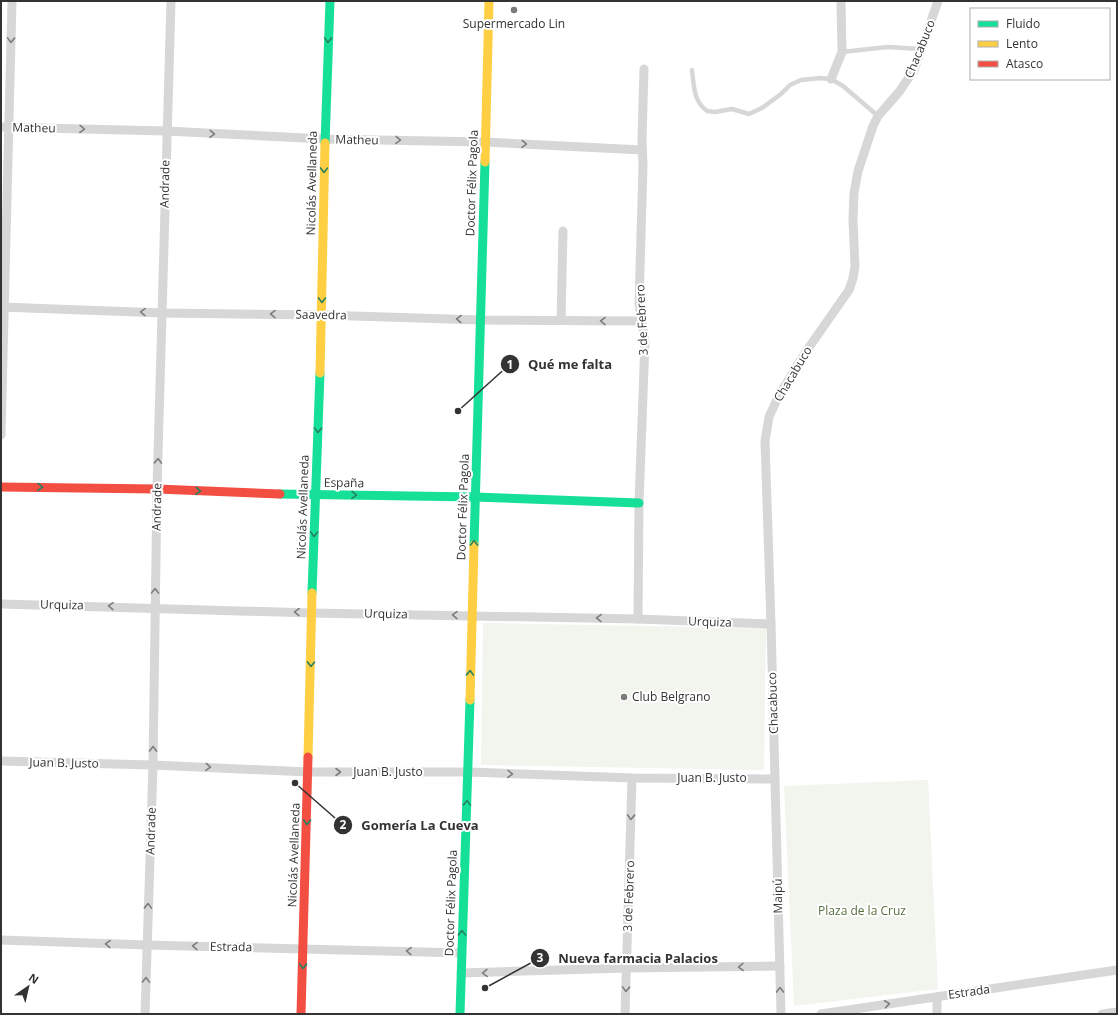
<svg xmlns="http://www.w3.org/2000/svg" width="1118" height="1015" font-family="'Open Sans',sans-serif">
<rect width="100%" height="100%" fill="#fff"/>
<!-- park -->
<g fill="#f1f5ed">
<polygon points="483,623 766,628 764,770 481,765"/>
<polygon points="928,780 938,989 794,1006 784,786"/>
</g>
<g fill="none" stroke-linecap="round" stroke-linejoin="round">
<!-- lane -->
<g stroke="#d7d7d7" stroke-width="4.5">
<polyline points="842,52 887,47 921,49"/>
<path d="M692,70C694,85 693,101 707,111L715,112L732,109L749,114L762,108L781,94L790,85L801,80L820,78L831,79L843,86L878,116"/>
</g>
<!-- street -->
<g stroke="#d7d7d7" stroke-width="9">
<polyline points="831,79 842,52 841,1"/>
<polyline points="1,127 166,131 325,139 485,142 642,150"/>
<polyline points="1,307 163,313 322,315 480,320 642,321"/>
<polyline points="561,320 563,231"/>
<polyline points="1,435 12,1"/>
<polyline points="1,604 312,613 638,619 771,624"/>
<polyline points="638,619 639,503 645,341 639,304 643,166 642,139 644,69"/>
<polyline points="1,761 153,765 308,772 468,772 632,778 775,779"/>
<polyline points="1,940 147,945 462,953"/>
<polyline points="461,973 627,968 780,966"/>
<polyline points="145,1014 153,765 157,489 171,1"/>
<polyline points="625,1014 632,778"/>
<polyline points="781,1014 771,624 765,441 769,417 779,395 805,353 849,290 853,278 855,266 853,220 854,193 858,171 873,126 878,116 899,92 914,70 938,1"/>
<polyline points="821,1014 1117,970"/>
<polyline points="937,1014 937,997"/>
<polyline points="1102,1014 1117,1012"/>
</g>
<!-- fast -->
<g stroke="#16e098" stroke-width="9">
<polyline points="325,143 330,1"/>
<polyline points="280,494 475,497 639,503"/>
<polyline points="474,545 485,162"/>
<polyline points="312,593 320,373"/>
<polyline points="460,1014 470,700"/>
</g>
<!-- slow -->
<g stroke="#ffcf43" stroke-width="9">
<polyline points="485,162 489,1"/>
<polyline points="320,373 325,143"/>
<polyline points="470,700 474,545"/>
<polyline points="308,757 312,593"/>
</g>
<!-- jam -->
<g stroke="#f24e42" stroke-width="9">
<polyline points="1,487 157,489 280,494"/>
<polyline points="301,1014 308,757"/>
</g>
</g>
<!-- one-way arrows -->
<defs><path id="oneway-chevron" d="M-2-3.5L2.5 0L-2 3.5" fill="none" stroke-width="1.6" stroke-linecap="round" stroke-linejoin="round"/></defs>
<g stroke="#7d7d7d">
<use href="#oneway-chevron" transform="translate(11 40) rotate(92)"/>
<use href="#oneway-chevron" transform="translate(82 129) rotate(1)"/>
<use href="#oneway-chevron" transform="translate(212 134) rotate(3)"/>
<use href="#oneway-chevron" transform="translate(398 140) rotate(1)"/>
<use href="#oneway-chevron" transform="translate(524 144) rotate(3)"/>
<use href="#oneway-chevron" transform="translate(143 312) rotate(-178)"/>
<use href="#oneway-chevron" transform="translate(273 314) rotate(-179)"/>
<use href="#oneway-chevron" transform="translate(459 319) rotate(-178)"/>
<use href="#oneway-chevron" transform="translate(603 321) rotate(-179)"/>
<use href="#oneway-chevron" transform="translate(158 461) rotate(-88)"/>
<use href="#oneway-chevron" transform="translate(155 591) rotate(-89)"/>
<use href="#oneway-chevron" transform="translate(111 606) rotate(-179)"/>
<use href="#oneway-chevron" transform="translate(297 612) rotate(-178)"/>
<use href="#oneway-chevron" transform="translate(455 615) rotate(-179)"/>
<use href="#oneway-chevron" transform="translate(599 618) rotate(-179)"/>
<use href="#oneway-chevron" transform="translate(153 749) rotate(-89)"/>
<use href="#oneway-chevron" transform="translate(208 767) rotate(3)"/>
<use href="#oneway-chevron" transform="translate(338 772)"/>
<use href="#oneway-chevron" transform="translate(510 774) rotate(2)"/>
<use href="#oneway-chevron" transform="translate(631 817) rotate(92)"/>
<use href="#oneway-chevron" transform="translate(148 906) rotate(-88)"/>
<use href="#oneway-chevron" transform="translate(108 944) rotate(-178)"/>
<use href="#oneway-chevron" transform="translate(195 946) rotate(-179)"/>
<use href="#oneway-chevron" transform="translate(409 951) rotate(-178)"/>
<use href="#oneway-chevron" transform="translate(741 967) rotate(179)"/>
<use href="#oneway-chevron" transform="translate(485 973) rotate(178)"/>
<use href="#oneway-chevron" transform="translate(146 980) rotate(-88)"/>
<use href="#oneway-chevron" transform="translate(626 989) rotate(92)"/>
<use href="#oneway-chevron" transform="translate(780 990) rotate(-91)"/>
<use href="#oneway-chevron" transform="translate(887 1004) rotate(-8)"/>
</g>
<g stroke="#268160">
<use href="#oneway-chevron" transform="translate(328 40) rotate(92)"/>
<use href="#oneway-chevron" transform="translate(324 170) rotate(91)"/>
<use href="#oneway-chevron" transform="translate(322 300) rotate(91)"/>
<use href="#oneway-chevron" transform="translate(318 430) rotate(92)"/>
<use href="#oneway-chevron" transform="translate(40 487) rotate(1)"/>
<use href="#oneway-chevron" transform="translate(198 491) rotate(2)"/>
<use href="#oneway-chevron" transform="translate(354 495) rotate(1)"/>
<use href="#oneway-chevron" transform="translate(314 534) rotate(92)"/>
<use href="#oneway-chevron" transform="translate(474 543) rotate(-89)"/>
<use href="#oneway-chevron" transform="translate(311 664) rotate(91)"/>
<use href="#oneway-chevron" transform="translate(470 673) rotate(-88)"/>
<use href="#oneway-chevron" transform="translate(467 803) rotate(-88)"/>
<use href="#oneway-chevron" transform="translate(307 822) rotate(92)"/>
<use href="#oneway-chevron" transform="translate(462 933) rotate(-88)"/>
<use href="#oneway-chevron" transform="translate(303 966) rotate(92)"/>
</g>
<!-- markers -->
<g fill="#7a7a7a" stroke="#fff" stroke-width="1.5">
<circle cx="514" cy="10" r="4"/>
<circle cx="624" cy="697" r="4"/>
</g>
<g text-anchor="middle" stroke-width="4" stroke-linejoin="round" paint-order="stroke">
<!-- poi labels -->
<g font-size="12" fill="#333" stroke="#fff">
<text x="514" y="28">Supermercado Lin</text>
<text x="632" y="701" text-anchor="start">Club Belgrano</text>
</g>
<!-- street labels -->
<g font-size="12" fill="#333" stroke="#fff">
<text transform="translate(920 49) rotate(-68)" y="4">Chacabuco</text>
<text transform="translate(34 128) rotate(1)" y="4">Matheu</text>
<text transform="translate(357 140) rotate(1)" y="4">Matheu</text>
<text transform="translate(312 183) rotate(-89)" y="4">Nicolás Avellaneda</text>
<text transform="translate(472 183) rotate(-88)" y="4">Doctor Félix Pagola</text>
<text transform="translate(165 184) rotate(-89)" y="4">Andrade</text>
<text transform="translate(321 315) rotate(1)" y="4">Saavedra</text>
<text transform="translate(642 320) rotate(-93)" y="4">3 de Febrero</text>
<text transform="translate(793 374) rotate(-59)" y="4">Chacabuco</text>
<text transform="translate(344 483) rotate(1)" y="4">España</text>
<text transform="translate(157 507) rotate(-89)" y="4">Andrade</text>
<text transform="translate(303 507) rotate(-88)" y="4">Nicolás Avellaneda</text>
<text transform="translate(463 507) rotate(-88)" y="4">Doctor Félix Pagola</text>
<text transform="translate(62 605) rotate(1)" y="4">Urquiza</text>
<text transform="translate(386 614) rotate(1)" y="4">Urquiza</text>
<text transform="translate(710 622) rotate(2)" y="4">Urquiza</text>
<text transform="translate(773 703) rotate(-92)" y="4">Chacabuco</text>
<text transform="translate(64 763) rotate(1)" y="4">Juan B. Justo</text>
<text x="388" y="776">Juan B. Justo</text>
<text x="712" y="782">Juan B. Justo</text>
<text transform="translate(151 831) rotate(-88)" y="4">Andrade</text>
<text transform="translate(294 855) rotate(-88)" y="4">Nicolás Avellaneda</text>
<text transform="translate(629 896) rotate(-88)" y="4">3 de Febrero</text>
<text transform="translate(778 896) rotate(-91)" y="4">Maipú</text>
<text transform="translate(451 903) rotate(-88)" y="4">Doctor Félix Pagola</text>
<text transform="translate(231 947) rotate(1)" y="4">Estrada</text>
<text transform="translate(969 992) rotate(-8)" y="4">Estrada</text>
</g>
<!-- park labels -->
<g font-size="12" fill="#56703f" stroke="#fff">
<text x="862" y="915">Plaza de la Cruz</text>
</g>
</g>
<!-- callouts -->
<path fill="none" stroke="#333" stroke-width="1.5" d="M458 411L510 364M295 783L343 825M485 988L540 958"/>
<g fill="#333" stroke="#fff" stroke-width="1.5">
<circle cx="458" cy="411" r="4"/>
<circle cx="295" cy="783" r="4"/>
<circle cx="485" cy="988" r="4"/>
<circle cx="510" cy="364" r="10"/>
<circle cx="343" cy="825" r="10"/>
<circle cx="540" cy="958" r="10"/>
</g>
<g font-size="12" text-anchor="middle" font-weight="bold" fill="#fff">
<text x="510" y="369">1</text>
<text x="343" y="829">2</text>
<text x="540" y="962">3</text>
</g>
<g font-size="13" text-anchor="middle" font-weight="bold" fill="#333" stroke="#fff" stroke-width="4" stroke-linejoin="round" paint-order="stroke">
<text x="570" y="369">Qué me falta</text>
<text x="420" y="830">Gomería La Cueva</text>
<text x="638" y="963">Nueva farmacia Palacios</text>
</g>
<!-- border -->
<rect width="1118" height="1015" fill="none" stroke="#333333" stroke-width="4"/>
<!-- legend -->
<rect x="970" y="8" width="140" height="72" fill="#ffffff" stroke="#adadad"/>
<rect x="978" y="21" width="20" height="6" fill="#16e098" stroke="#adadad"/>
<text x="1006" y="28" font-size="12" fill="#333333">Fluido</text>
<rect x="978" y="41" width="20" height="6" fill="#ffcf43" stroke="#adadad"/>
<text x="1006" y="48" font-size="12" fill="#333333">Lento</text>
<rect x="978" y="61" width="20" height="6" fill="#f24e42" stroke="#adadad"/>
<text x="1006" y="68" font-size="12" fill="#333333">Atasco</text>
<!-- north arrow -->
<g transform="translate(28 987) rotate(34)" stroke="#ffffff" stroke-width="3" paint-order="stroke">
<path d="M0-3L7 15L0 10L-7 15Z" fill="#333333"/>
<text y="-6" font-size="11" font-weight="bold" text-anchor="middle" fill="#333333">N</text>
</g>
</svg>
